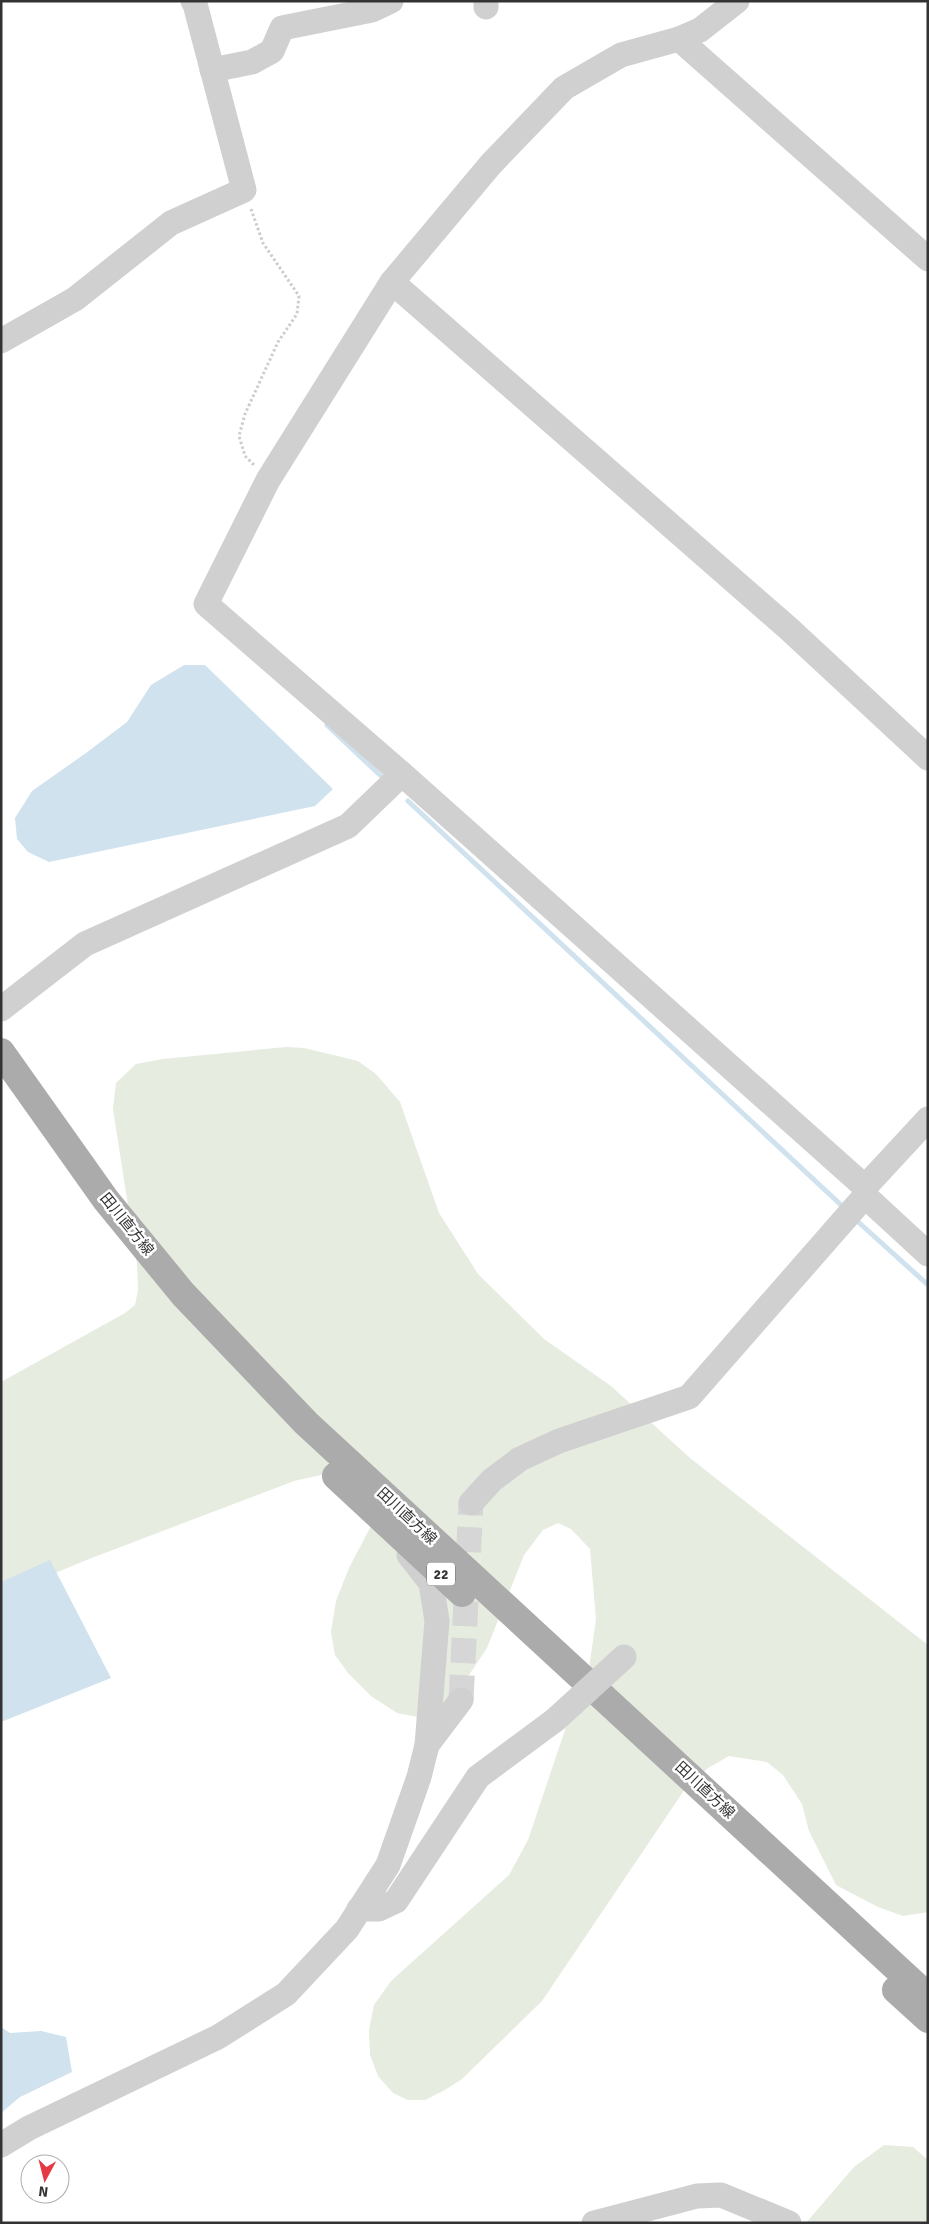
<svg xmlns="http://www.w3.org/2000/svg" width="929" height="2224" font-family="Signika,'Noto Sans JP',sans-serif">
<rect width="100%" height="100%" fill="#fff"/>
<!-- green -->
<g fill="#e6ecdf">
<polygon points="286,1047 304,1048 358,1061 376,1074 400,1102 439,1213 478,1274 544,1339 611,1386 690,1458 928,1645 928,1912 903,1916 878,1907 836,1885 809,1831 802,1804 783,1775 767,1762 729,1756 708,1768 685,1789 542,2001 462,2079 445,2090 425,2100 408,2100 393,2093 378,2076 370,2055 369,2030 374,2005 391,1981 509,1875 528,1840 575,1700 585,1684 590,1662 596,1619 590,1549 571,1529 558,1523 543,1530 524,1555 487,1648 463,1684 443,1708 418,1717 397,1713 371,1696 348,1673 335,1655 331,1632 336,1601 349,1568 372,1524 346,1477 321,1475 294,1481 89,1559 43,1578 1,1604 1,1382 125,1313 135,1305 138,1290 137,1264 113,1109 116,1083 136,1064 163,1059"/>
<polygon points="884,2145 913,2147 928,2160 928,2223 806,2223 854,2167"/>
</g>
<!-- water -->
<g fill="#cfe2ee">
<polygon points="184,665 205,665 333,789 315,806 49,862 28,852 17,839 15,818 32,791 86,753 127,722 151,685"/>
<polygon points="50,1560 111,1678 1,1722 1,1582"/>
<polygon points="1,2027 10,2033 41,2031 66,2037 72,2072 20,2097 1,2113"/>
</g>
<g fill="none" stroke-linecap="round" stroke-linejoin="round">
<!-- stream -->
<g stroke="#cfe2ee" stroke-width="5">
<polyline points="327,725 381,776"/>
<polyline points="408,801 840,1204 843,1209"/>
<polyline points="855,1219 928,1285"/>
</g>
<!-- minor-tunnel -->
<polyline stroke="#d6d6d6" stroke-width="25" stroke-dasharray="25 12" stroke-linecap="butt" points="461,1700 471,1503"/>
<!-- path -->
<polyline stroke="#cdcdcd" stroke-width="3" stroke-dasharray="2.5 2.5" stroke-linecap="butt" points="251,209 263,243 299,296 297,314 278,342 245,414 239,436 245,456 255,466"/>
<!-- minor -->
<g stroke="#d0d0d0" stroke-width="25">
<polyline points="486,1 486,7"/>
<polyline points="737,1 700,30 679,39 621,55 564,88 491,164 392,282 268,480 206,604 402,774 865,1187"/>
<polyline points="679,39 928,259"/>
<polyline points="212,70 252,62 272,51 282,28 372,10 391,1"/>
<polyline points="392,282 788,628 928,758"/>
<polyline points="1,341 75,299 171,223 244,190 195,4 193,1"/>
<polyline points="1,1009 85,944 348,826 402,774"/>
<polyline points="865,1196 928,1254"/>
<polyline points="471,1503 492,1480 520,1459 559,1441 689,1397 865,1196 865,1187 928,1119"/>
<polyline points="427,1745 461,1700"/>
<polyline points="359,1909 379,1909 396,1901 478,1777 555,1720"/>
<polyline points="1,2145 29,2128 218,2037 286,1994 347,1929 388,1865 419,1777 427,1745 437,1621 431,1583 409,1555"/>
<polyline points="594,2223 697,2196 721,2195 789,2223"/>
</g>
<!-- major -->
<g stroke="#ababab" stroke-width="28">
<polyline points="1,1052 106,1200 183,1294 306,1423 928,1997"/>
<polyline points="336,1476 462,1593"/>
<polyline points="896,1990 928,2019"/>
</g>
<!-- minor-bridge -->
<polyline stroke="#d0d0d0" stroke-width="25" points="555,1720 624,1657"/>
</g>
<g text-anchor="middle" stroke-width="5" stroke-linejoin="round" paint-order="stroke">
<!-- shield labels -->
<rect fill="#fff" stroke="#707070" stroke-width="1" x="427" y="1562.5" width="28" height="23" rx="4"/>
<g font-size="14" font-weight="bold" fill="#333">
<text x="441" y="1579">22</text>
</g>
<!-- street labels -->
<g font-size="15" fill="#333" stroke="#fff">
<text transform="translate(127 1224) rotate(51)" y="5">田川直方線</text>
<text transform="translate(407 1516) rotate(43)" y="5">田川直方線</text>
<text transform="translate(705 1790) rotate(43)" y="5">田川直方線</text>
</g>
</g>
<!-- border -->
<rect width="929" height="2224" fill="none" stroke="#333333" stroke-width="5"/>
<!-- north arrow -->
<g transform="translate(45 2179) rotate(187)"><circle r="24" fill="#ffffff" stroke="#adadad"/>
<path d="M0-4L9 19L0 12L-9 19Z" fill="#e63946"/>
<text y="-8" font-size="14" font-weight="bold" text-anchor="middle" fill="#333333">N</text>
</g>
</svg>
